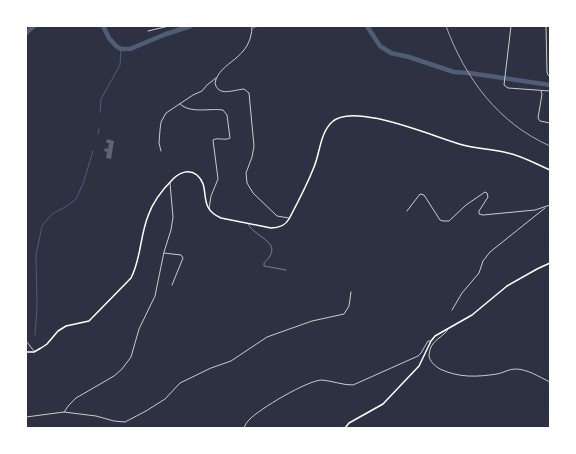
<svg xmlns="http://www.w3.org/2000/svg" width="576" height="454" font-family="Raleway,sans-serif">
<rect width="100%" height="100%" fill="#2d3142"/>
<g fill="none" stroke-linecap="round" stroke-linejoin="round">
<!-- stream -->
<g stroke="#4f5d75" stroke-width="1">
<polyline points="100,112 101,99 120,65 121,49"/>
<polyline points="98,134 99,129"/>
<polyline points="35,335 37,306 36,255 42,226 52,214 67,206 76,199 83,184 93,151"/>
</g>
<!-- river -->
<g stroke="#4f5d75" stroke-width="4.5">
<polyline points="103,26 109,38 116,46 121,49 130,49 166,34 191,26"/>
<polyline points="367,26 380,46 391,53 409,57 454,72 469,73 550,85"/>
<polyline points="26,33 34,26"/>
</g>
</g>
<!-- building -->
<polygon fill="#626471" points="107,139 114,141 111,159 106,158 107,152 104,151 105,148 108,149 109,143 106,143"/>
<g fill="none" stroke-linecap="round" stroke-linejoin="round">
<!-- service -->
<g stroke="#caccd0" stroke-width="0.5">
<polyline points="253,28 258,26"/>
<path d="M248,224C256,239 286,242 264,263V266L286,270"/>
</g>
<!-- minor -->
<g stroke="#caccd0" stroke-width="1">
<path d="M252,26C252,60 219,61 215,83C218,97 233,90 244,89L249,93L254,146L252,157L246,173L247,183L253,193L277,216L289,218"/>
<polyline points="511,26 504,85 508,88 550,91"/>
<polyline points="546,26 547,72 548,75 550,76"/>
<polyline points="148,31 169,26"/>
<polyline points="541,91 542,94 538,118 540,121 550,123"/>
<path d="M180,104C191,114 209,108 223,110L227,115L230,138C225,141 218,137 213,140L218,179L211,196L209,209"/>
<polyline points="161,151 159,143 160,130 161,122 166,113 193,95 202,91 207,85 216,78"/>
<polyline points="407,211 420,194 424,195 440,220 443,221 449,221 466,205 485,192 487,193 488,197 479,211 479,214 483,215 535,210 550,205"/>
<polyline points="164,253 181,255 183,258 172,285"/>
<polyline points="452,310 462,293 479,273 483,261 490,252 545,208"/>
<path d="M448,329C445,337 430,339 429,355C429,361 435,366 440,369C459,378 477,377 497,374C503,373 509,369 515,369C528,369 539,377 550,382"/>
<polyline points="26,341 34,351"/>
<polyline points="64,412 69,405 76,398 114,376 122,369 131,357 139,329 155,296 164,252 171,230 173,217 170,183"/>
<polyline points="26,417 64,412 96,416 114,421 125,422 146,411 165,399 180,383 211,368 231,361 267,337 312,321 344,314 349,306 351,292"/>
<path d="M244,428C245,425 247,422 249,420C259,409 308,380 322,380C333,381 342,385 353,385L418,356L421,353L428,341H430"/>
</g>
<!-- secondary -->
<g stroke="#fff" stroke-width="1.5">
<path d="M26,352H34L41,348L47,344L58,331L66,326L89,321L131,278C141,259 140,236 148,216C153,201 162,190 173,179C180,172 189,169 197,175C212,188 196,207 221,218L271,228C278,228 285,226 289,219C298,202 307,185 314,167C320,153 320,133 332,122C353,101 436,138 463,145C477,149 493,149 508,153C522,156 536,164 550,170"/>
<polyline points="345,428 349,423 383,404 419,366 431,341 435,336 472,315 507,286 537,269 550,263"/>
</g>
<!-- rail -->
<path stroke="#abadb3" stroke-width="1" d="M446,26C465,78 498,123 550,146"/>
</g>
<!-- border -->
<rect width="576" height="454" fill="none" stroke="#ffffff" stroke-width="54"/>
</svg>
